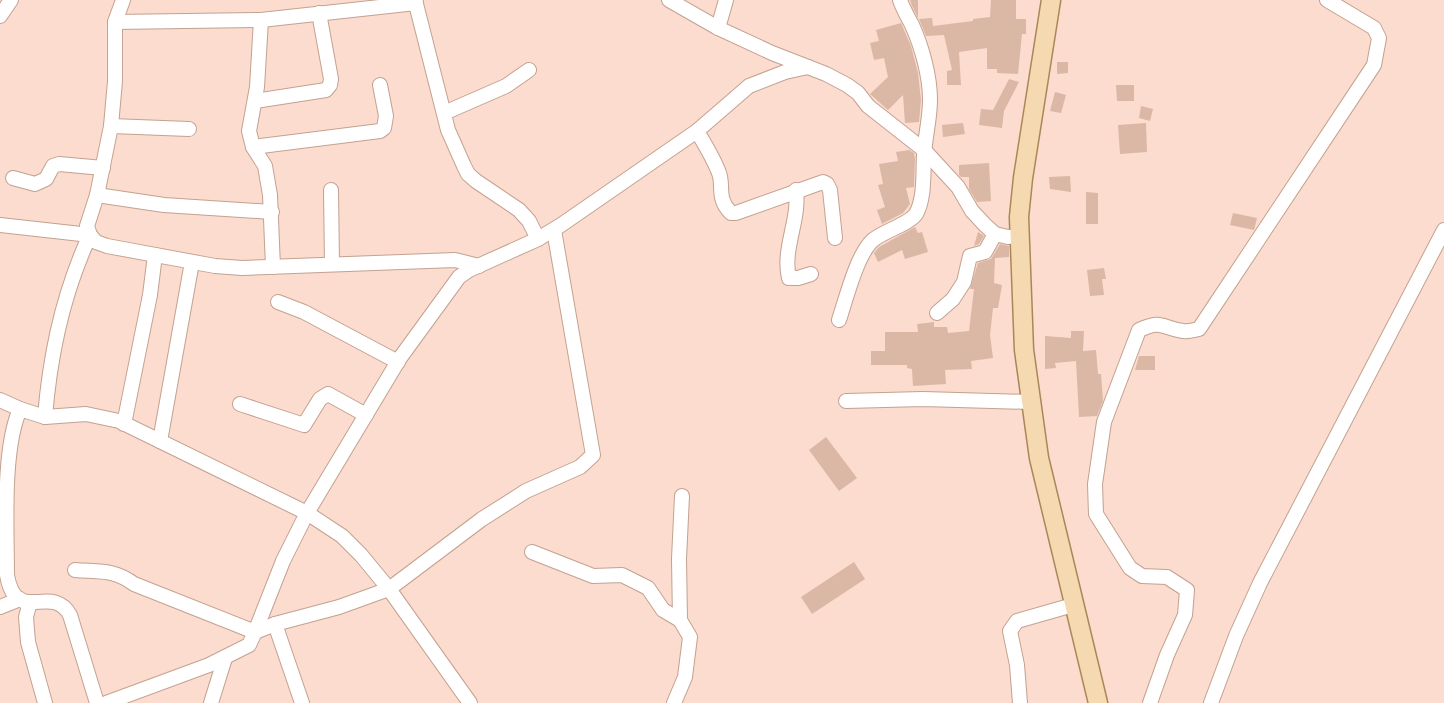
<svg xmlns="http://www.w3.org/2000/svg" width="1444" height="703" font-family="Raleway,sans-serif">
<rect width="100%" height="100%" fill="#fbdcce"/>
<!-- building -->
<g fill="#dbb7a6">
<polygon points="910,0 918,0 918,18 912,6"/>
<polygon points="991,0 1016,0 1016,19 1026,19 1026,34 1022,34 1018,74 997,73 997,69 987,69 987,48 959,52 961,85 947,85 947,71 952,70 944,35 926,36 919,19 932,18 933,26 973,21 973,19 990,17"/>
<polygon points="901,23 911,46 918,73 921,100 919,122 905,123 903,95 888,110 870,94 888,77 884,58 874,60 870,43 879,41 876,30"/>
<polygon points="1057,62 1068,62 1068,73 1057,74"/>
<polygon points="1009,79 1019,82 1004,111 1002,128 979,125 981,109 993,110"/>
<polygon points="1116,85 1134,85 1134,101 1117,101"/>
<polygon points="1055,92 1066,95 1061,113 1050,111"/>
<polygon points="1141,106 1153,109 1150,121 1139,118"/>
<polygon points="963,123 965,134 943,137 942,125"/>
<polygon points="1146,123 1147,152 1120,154 1118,125"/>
<polygon points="909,150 914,153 915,159 914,187 906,188 910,204 903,213 882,224 877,210 885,207 878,185 883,184 879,164 898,161 896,152"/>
<polygon points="989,163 991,201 977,202 969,189 969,177 961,177 959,175 959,165"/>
<polygon points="1070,176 1071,192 1050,189 1049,177"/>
<polygon points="1086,192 1098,193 1098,224 1086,224"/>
<polygon points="1233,213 1257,218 1254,230 1230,225"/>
<polygon points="915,227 918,233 922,232 928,252 905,259 902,250 878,262 874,253 879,247"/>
<polygon points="978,232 984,236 979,244 974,246"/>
<polygon points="1000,244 1009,246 1009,257 995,258 994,283 1002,285 998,308 993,308 990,335 993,358 971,361 972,369 945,370 946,384 913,386 912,369 907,368 907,365 871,365 871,351 885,351 885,332 918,332 917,324 934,322 934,327 947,327 948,333 969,331 974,289 970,289 978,263 991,259"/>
<polygon points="1104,268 1106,279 1102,279 1104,295 1090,296 1087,270"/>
<polygon points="1071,331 1084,331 1083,351 1096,350 1098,374 1101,374 1103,401 1097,416 1079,417 1076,361 1055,363 1056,368 1045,369 1045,336 1071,338"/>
<polygon points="1139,356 1155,356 1155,370 1135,370"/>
<polygon points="826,437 857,478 839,491 809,450"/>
<polygon points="854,562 865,579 812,614 801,597"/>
</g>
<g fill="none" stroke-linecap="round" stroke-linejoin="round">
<!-- minor casing -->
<g stroke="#c4a190" stroke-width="16">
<g id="minor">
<polyline points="123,0 115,22 115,81 111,126 97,195 87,226 90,235 96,242 107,246 215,266 242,268 455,260 479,266"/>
<polyline points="415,0 448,130 464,166 468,174 476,181 519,210 529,221 538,239"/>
<polyline points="669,0 718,28 772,53 826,74 847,85 858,93 868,106 924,150 958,187 972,211 985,225 995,234 1008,237 1020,236"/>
<polyline points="0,16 11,0"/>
<polyline points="261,20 257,87 249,131 253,147 265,166 270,195 273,267"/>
<polyline points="115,22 261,20 416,3"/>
<polyline points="718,28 726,0"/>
<polyline points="255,101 326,90 330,85 331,79 319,13"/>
<polyline points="444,113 506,86 529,70"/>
<polyline points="111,126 189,129"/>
<path d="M697,131C705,145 714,159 719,173C724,186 716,198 731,213H736L823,182L827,184L830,190L835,238"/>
<polyline points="253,147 380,131 384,128 386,116 380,85"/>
<polyline points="13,178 35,184 46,179 53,166 59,164 103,168"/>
<polyline points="331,190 332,264"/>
<path d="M796,190C800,220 782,249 789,278H798L811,274"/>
<polyline points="97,195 164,205 272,212"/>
<path d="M0,225L90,235C63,293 50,354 45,417"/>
<polyline points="278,302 304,312 398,362"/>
<polyline points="937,313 953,299 964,282 970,256 985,252 995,234"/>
<path d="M839,320C846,299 857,254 873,240C884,231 909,224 916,214C925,198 923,173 924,155C925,137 930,119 930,100C930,76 922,47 912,25C908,17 903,9 900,0"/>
<polyline points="0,400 20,409 45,417 86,414 119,421 307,513 342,536 361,555 389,589 470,703"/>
<polyline points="846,401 923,399 1031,402"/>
<polyline points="240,404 304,425 320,399 328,394 366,415"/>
<path d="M20,409C2,450 7,528 7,575C16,627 52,582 70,615L97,703"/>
<polyline points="124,424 150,295 155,255"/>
<polyline points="160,441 192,262"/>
<polyline points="532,552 593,576 622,575 648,588 663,610 680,620"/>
<path d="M75,570C100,572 114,569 134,584L255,632L283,561L307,513L400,358L459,277L469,270L538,239L561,225L697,131L749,86L785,72L808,67"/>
<polyline points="30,602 26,617 28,642 45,703"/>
<polyline points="0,607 20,599"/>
<polyline points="275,624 302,703"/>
<polyline points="106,703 209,665 249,645 255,632 275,624 339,607 389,589 482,519 526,491 580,467 593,455 554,230"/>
<polyline points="211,703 225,658"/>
<polyline points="674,703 685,677 690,637 680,620 679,559 682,496"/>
<polyline points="1020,703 1017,665 1010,631 1017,621 1073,605"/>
<path d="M1150,703L1167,655L1185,615L1187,590L1167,577L1142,576L1130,568L1096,514L1095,484L1104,422L1139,330C1163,319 1161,328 1183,331C1188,332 1194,330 1199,329L1374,65L1379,38L1374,28L1327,0"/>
<polyline points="1211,703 1236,636 1260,583 1444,230"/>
</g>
</g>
<!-- major casing -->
<g stroke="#aa8758" stroke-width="21">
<polyline id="major" points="1051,0 1023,178 1019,217 1024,350 1039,458 1098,703"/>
</g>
<!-- minor -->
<use href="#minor" stroke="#fff" stroke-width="14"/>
<!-- major -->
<use href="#major" stroke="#f5d9b0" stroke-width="18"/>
</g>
</svg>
